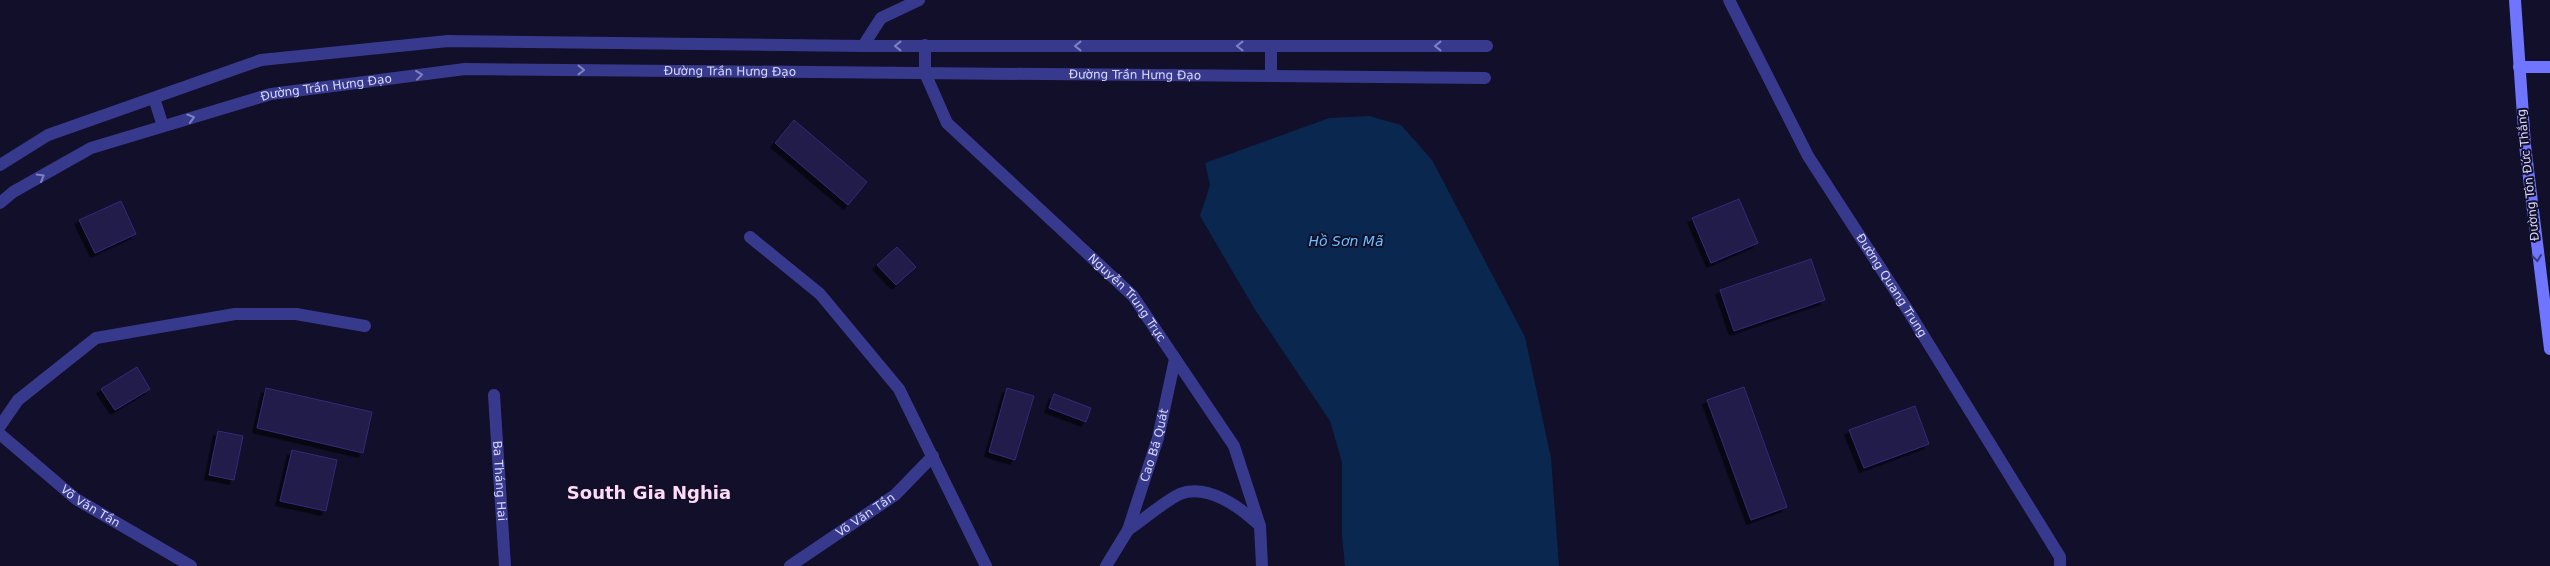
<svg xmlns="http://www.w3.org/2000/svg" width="2550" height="566" font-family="'DejaVu Sans',sans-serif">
<defs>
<filter id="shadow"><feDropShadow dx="-4.5" dy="4.5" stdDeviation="0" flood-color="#0009"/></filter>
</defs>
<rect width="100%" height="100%" fill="#110f2a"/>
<!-- water -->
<polygon fill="#09274f" points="1369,116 1401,125 1432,160 1525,337 1551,458 1559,566 1345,566 1342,536 1342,462 1330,421 1254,308 1200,216 1210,185 1205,163 1329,118"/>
<!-- building -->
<g fill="#201a4c" stroke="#342a7a" filter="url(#shadow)">
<polygon points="794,120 867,182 848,205 775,143"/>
<polygon points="1739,199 1758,243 1711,263 1692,218"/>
<polygon points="121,201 136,234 95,253 79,220"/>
<polygon points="897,247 916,267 896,285 877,265"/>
<polygon points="1811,259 1825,300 1734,331 1720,290"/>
<polygon points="137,367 150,389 115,410 101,389"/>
<polygon points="1744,387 1787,507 1751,520 1707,400"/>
<polygon points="266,388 372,412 363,453 257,428"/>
<polygon points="1007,388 1034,396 1015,460 989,452"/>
<polygon points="1054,394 1091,408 1086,422 1049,408"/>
<polygon points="1915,406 1929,444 1864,468 1849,430"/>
<polygon points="218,431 243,436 234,480 209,475"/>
<polygon points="292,450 337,460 326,511 280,501"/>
</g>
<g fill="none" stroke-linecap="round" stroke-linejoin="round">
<!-- minor -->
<g stroke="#373a8c" stroke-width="12">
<polyline points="863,46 881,18 919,0"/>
<path id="s1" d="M925,73L947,123L1133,296L1234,446L1260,526L1262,566"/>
<polyline points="750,237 820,294 899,389 986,566"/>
<path id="s2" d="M494,395L505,566"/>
<polyline points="0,426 18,400 96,338 235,314 296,314 365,326"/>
<path id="s3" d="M0,434L76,499L191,566"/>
<path d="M1128,530C1142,521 1166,500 1180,494C1207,483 1240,507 1259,525"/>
<path id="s4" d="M790,566L895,495L933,456"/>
<path id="s5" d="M1106,566L1128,530L1158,438L1175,359"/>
</g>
<!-- tertiary -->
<g stroke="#373a8c" stroke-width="12">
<path id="s6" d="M1729,0L1808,156L1907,309L2060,557V566"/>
<polyline points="1271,46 1271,76"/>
<polyline points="925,73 925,45"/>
<polyline points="154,98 163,126"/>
<polyline points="0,165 48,135 261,60 448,41 863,46 1487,46"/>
<path id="s7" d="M0,203L13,192L91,148L271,94L465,69L1485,78"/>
</g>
<!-- secondary -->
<g stroke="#6f75ff" stroke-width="12">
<polyline points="2515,0 2525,145 2550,349"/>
<polyline points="2519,67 2550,67"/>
</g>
</g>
<!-- one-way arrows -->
<defs><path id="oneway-chevron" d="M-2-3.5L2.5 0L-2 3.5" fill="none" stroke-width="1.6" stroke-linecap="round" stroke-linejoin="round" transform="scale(1.25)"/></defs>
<g stroke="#8081c0">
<use href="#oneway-chevron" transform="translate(898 46) rotate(180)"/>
<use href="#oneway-chevron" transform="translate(1078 46) rotate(-180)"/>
<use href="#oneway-chevron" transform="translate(1240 46) rotate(-180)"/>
<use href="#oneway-chevron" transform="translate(1438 46) rotate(-180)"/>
<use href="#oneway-chevron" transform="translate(581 70)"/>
<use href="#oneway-chevron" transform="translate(419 75) rotate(-7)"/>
<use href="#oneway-chevron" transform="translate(191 118) rotate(-17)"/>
<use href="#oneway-chevron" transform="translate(41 177) rotate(-30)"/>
</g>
<use stroke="#37387f" href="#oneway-chevron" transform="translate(2537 258) rotate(83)"/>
<g text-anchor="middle" stroke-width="4" stroke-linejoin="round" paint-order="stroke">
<!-- street labels -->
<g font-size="12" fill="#dad8ff" stroke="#110f2a">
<text dy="4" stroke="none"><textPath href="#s7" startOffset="755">Đường Trần Hưng Đạo</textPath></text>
<text dy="4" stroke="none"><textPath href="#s7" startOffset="1160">Đường Trần Hưng Đạo</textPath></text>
<text dy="4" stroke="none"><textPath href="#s7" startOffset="350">Đường Trần Hưng Đạo</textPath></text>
<text transform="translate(2528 175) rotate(-96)" y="4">Đường Tôn Đức Thắng</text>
<text dy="4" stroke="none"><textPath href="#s6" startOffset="329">Đường Quang Trung</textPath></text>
<text dy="4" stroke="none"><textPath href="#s1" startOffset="306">Nguyễn Trung Trực</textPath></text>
<text dy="4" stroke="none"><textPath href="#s5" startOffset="131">Cao Bá Quát</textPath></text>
<text dy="4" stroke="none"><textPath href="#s2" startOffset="86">Ba Tháng Hai</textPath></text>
<text dy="4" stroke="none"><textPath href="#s3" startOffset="116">Võ Văn Tần</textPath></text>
<text dy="4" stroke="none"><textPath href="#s4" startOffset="91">Võ Văn Tần</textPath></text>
</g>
<!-- water labels -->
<g font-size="14" font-style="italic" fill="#66c3ff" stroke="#110f2a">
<text x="1346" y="246">Hồ Sơn Mã</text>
</g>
<!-- district labels -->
<g font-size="18" font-weight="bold" fill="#ffdaf4" stroke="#110f2a">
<text x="649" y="499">South Gia Nghia</text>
</g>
</g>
</svg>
